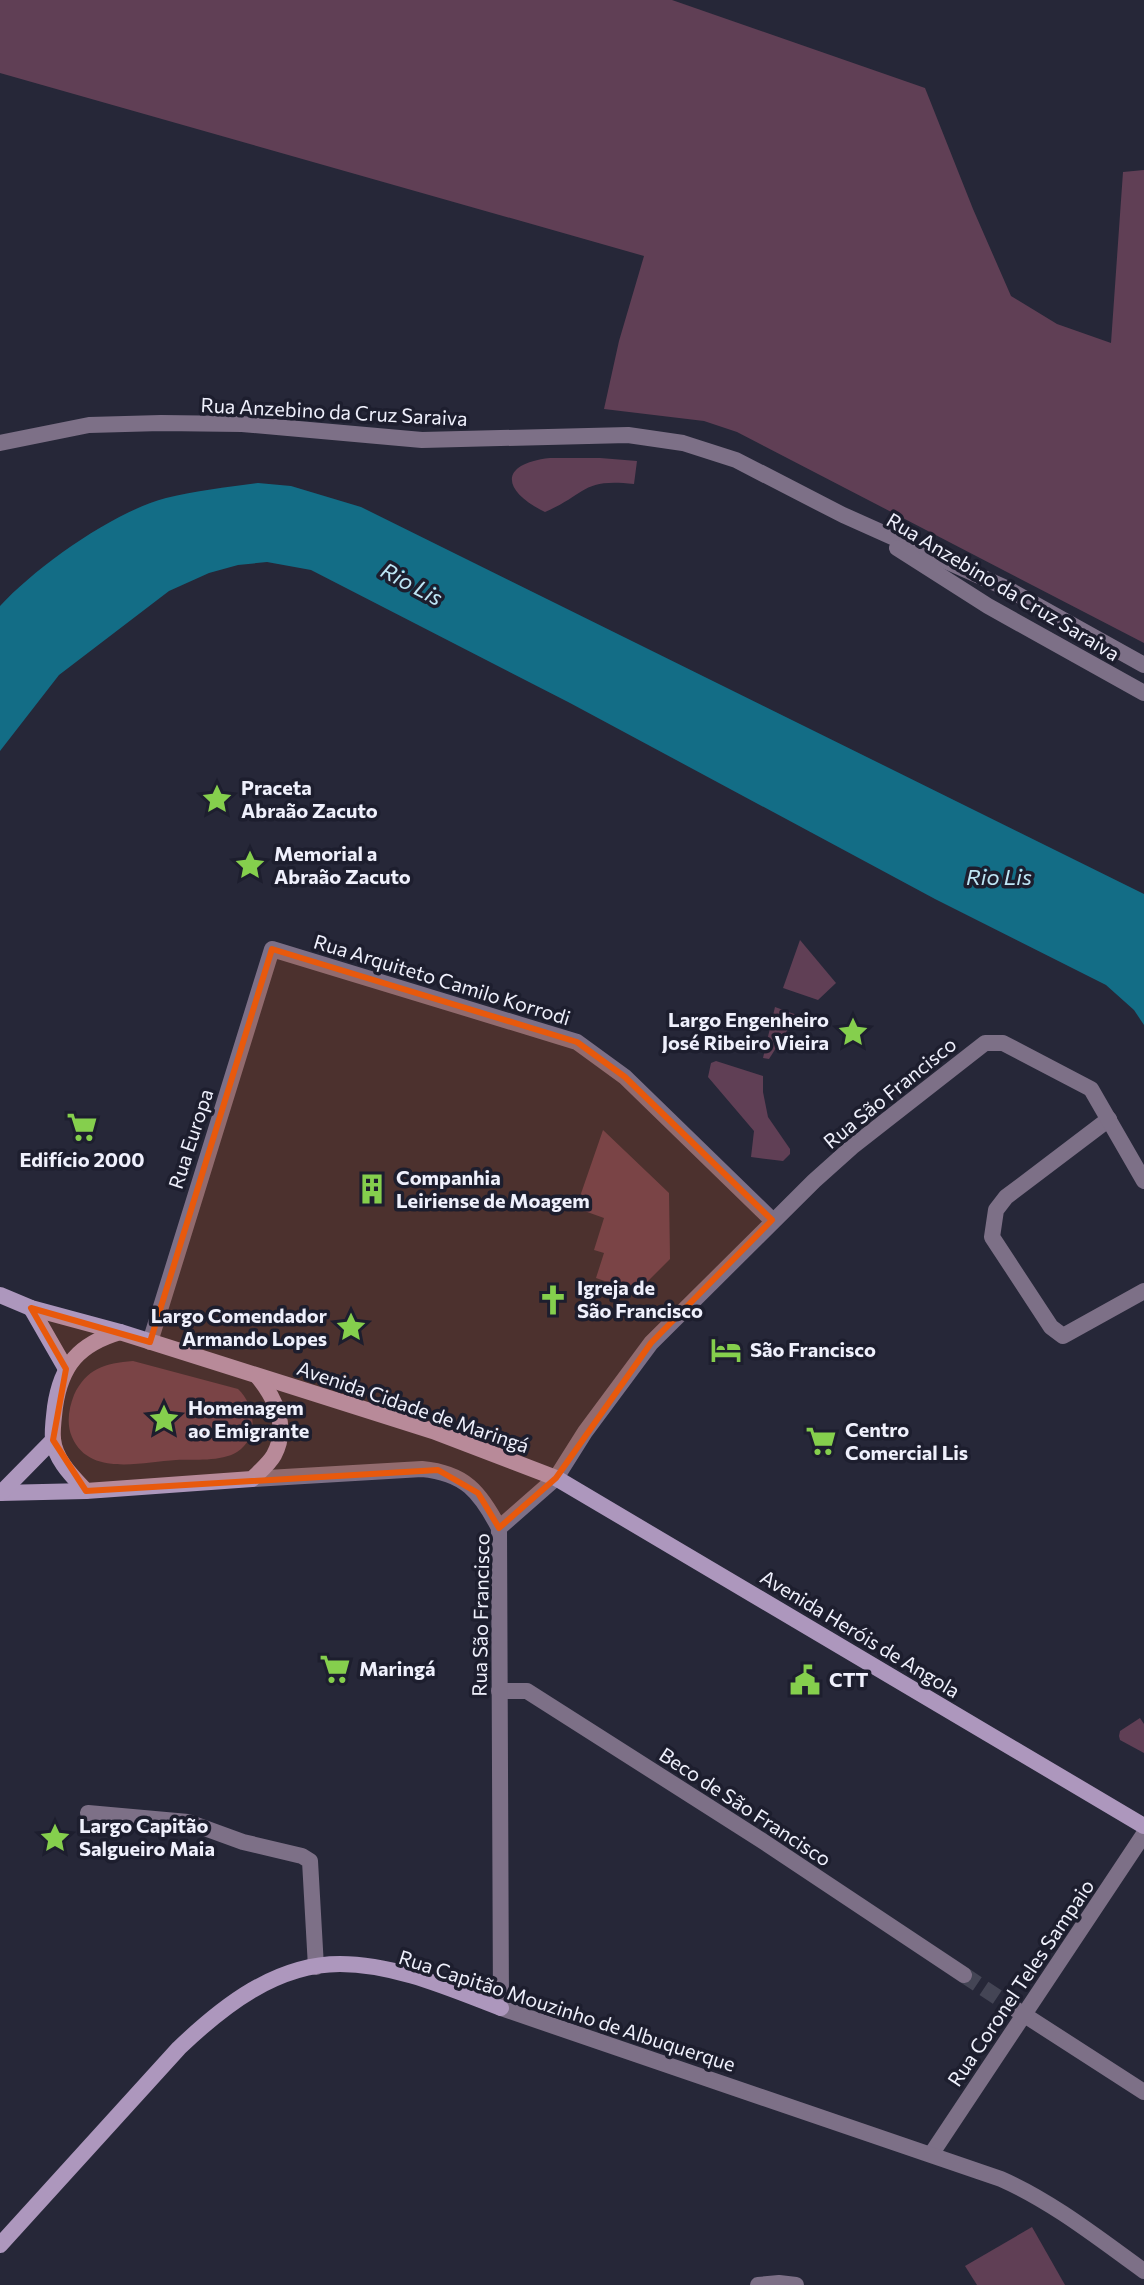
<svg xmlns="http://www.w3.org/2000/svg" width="1144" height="2285" font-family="Commissioner,sans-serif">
<rect width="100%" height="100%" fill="#262738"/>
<!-- green -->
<g fill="#603f55">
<polygon points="0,0 672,0 925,88 973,209 1011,296 1057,324 1111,343 1123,172 1144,170 1144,643 737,432 704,421 604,409 619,341 644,256 0,73"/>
<path d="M550,458H600L637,461L634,484C581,478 587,494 545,512C503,492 497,464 550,458Z"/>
<polygon points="800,940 836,983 818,1000 783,988"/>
<polygon points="775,1007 797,1015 769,1059 763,1058"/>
<polygon points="716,1061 763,1076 763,1092 768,1117 790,1149 790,1154 783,1161 751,1157 754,1131 708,1077 711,1063"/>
<polygon points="603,1130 669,1193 670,1259 645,1284 619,1286 596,1278 604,1253 594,1250 604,1218 576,1208"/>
<path d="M133,1361L238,1389C255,1405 260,1437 237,1452C221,1462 194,1459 176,1460C142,1462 89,1477 72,1437C66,1423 69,1408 74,1395C86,1369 105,1363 133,1361Z"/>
<polygon points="1140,1718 1144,1724 1144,1753 1120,1740 1119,1736 1120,1731"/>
<polygon points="1032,2227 1065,2285 977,2285 965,2266"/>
</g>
<!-- water -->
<path fill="#136d86" d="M258,483L291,486L361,507L1144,894V1025L1134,1010L1106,985L935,899L570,703L311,570L267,562L238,565L209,573L169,591L59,675L0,751V606C37,566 113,512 166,498C196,491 227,487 258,483Z"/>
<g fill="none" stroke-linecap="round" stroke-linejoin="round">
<!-- minor-tunnel -->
<polyline stroke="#444555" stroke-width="16" stroke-dasharray="16 8" stroke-linecap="butt" points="964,1975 1009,2005"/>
<!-- minor -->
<g stroke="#7d7087" stroke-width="16">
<polyline points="1109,1119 1006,1197 996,1210 992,1237 1051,1327 1063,1336 1144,1291"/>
<polyline points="150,1342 272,949 577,1042 625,1077 772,1220"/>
<polyline points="556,1478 585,1432 651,1343 814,1181 852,1147 985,1043 1003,1043 1091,1089 1144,1181"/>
<polyline points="499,1691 527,1691 761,1840 964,1975"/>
<polyline points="88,1813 188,1822 243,1842 302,1856 310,1861 316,1967"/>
<polyline points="1009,2005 1144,2092"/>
<polyline points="932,2153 1144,1834"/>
<polyline points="758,2285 779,2283 796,2285"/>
</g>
<!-- tertiary -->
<g stroke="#7d7087" stroke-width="16">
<polyline points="0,443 89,425 161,423 242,424 422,440 628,435 683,443 736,460 843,515 1006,588 1144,665"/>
<polyline points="897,548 988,606 1144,693"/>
<path d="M252,1479L422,1469C465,1473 480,1492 499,1528L501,2008L1001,2179C1053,2202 1098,2238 1144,2271"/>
<polyline points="499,1528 556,1478"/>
</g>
<!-- secondary -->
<g stroke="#ad97bd" stroke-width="16">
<polyline points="0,1295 31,1308 120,1332 433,1431 556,1478 1144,1826"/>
<polyline points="31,1308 66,1369"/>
<path d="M86,1491C73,1477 55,1460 53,1439C52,1429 54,1417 55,1407C61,1365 79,1344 120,1332"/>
<path d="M0,1493L86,1491L252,1479C259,1472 269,1464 274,1455C289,1427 275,1398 258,1377"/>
<polyline points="1,1493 53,1440"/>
<path d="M0,2245L179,2048C223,2006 276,1964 340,1964C395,1964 451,1989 501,2008"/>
</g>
</g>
<!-- marked area -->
<path fill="#e8590c" fill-opacity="0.2" stroke="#e8590c" stroke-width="6" stroke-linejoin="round" d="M272,949L577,1042L625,1077L772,1220L651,1343L556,1478L499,1528L478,1493L438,1470L86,1491L53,1440L66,1369L31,1308L150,1342Z"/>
<!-- icons -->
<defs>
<g id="sight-bare" transform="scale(2.4)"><path d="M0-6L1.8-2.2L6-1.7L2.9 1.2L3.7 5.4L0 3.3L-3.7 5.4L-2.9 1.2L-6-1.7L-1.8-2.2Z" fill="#85cf4d" stroke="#1d1e2e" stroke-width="2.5" paint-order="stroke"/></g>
<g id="supermarket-bare" transform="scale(2.4)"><path d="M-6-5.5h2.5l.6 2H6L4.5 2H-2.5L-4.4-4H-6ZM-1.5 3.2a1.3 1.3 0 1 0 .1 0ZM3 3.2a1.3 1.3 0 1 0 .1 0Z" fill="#85cf4d" stroke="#1d1e2e" stroke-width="2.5" paint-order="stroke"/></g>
<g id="building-bare" transform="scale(2.4)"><path d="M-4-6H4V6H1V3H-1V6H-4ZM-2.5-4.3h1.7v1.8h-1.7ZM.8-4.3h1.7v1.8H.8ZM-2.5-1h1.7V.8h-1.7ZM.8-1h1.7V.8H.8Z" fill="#85cf4d" stroke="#1d1e2e" stroke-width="2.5" paint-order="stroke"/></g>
<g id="church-bare" transform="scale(2.4)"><path d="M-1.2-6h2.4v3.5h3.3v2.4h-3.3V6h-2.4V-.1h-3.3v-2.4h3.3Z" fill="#85cf4d" stroke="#1d1e2e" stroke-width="2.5" paint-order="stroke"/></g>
<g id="hotel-bare" transform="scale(2.4)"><path d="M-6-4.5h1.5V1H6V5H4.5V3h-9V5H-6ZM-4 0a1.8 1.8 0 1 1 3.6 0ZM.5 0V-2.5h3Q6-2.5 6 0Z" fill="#85cf4d" stroke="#1d1e2e" stroke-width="2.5" paint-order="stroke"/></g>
<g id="civic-bare" transform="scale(2.4)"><path d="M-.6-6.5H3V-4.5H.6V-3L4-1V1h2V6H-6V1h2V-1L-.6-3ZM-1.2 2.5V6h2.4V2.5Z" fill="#85cf4d" stroke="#1d1e2e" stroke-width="2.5" paint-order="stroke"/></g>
</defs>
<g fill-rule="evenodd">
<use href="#sight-bare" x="217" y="799"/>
<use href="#sight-bare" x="250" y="865"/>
<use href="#sight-bare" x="853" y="1032"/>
<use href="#supermarket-bare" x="82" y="1127"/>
<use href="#building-bare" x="372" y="1189"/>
<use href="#church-bare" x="553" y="1300"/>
<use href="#sight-bare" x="351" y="1327"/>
<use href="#hotel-bare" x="726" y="1350"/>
<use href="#sight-bare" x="164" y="1419"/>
<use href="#supermarket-bare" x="821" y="1441"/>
<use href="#supermarket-bare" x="335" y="1669"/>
<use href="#civic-bare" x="805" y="1680"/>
<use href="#sight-bare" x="55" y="1838"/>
</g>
<g text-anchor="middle" stroke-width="7" stroke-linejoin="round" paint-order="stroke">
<!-- street labels -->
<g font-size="20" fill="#eff0fc" stroke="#1d1e2e">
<text transform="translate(334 412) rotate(3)" y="7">Rua Anzebino da Cruz Saraiva</text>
<text transform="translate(1003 587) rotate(31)" y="7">Rua Anzebino da Cruz Saraiva</text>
<text transform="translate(442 980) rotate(17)" y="7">Rua Arquiteto Camilo Korrodi</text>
<text transform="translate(890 1093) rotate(-39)" y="7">Rua São Francisco</text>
<text transform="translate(191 1139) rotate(-72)" y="7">Rua Europa</text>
<text transform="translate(413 1407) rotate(19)" y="7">Avenida Cidade de Maringá</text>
<text transform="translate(481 1615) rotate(-89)" y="7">Rua São Francisco</text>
<text transform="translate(860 1634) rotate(31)" y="7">Avenida Heróis de Angola</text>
<text transform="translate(745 1807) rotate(33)" y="7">Beco de São Francisco</text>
<text transform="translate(1021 1983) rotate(-56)" y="7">Rua Coronel Teles Sampaio</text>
<text transform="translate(567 2011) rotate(18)" y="7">Rua Capitão Mouzinho de Albuquerque</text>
</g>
<!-- poi labels -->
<g font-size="20" font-weight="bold" fill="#eff0fc" stroke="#1d1e2e" text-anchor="start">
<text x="241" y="795">Praceta<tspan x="241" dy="23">Abraão Zacuto</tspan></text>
<text x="274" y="861">Memorial a<tspan x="274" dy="23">Abraão Zacuto</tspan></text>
<text x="829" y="1027" text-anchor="end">Largo Engenheiro<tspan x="829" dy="23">José Ribeiro Vieira</tspan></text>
<text x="82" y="1167" text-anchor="middle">Edifício 2000</text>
<text x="396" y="1185">Companhia<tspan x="396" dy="23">Leiriense de Moagem</tspan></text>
<text x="577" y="1295">Igreja de<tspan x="577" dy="23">São Francisco</tspan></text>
<text x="327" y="1323" text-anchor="end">Largo Comendador<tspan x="327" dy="23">Armando Lopes</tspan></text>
<text x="750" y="1357">São Francisco</text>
<text x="188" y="1415">Homenagem<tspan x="188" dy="23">ao Emigrante</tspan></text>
<text x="845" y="1437">Centro<tspan x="845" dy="23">Comercial Lis</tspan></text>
<text x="359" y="1676">Maringá</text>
<text x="829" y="1687">CTT</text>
<text x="79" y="1833">Largo Capitão<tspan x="79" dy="23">Salgueiro Maia</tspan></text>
</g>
<!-- water labels -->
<g font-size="22" font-style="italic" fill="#bee6f5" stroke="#1d1e2e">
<text transform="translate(412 584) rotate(28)" y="8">Rio Lis</text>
<text x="999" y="885">Rio Lis</text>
</g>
</g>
</svg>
